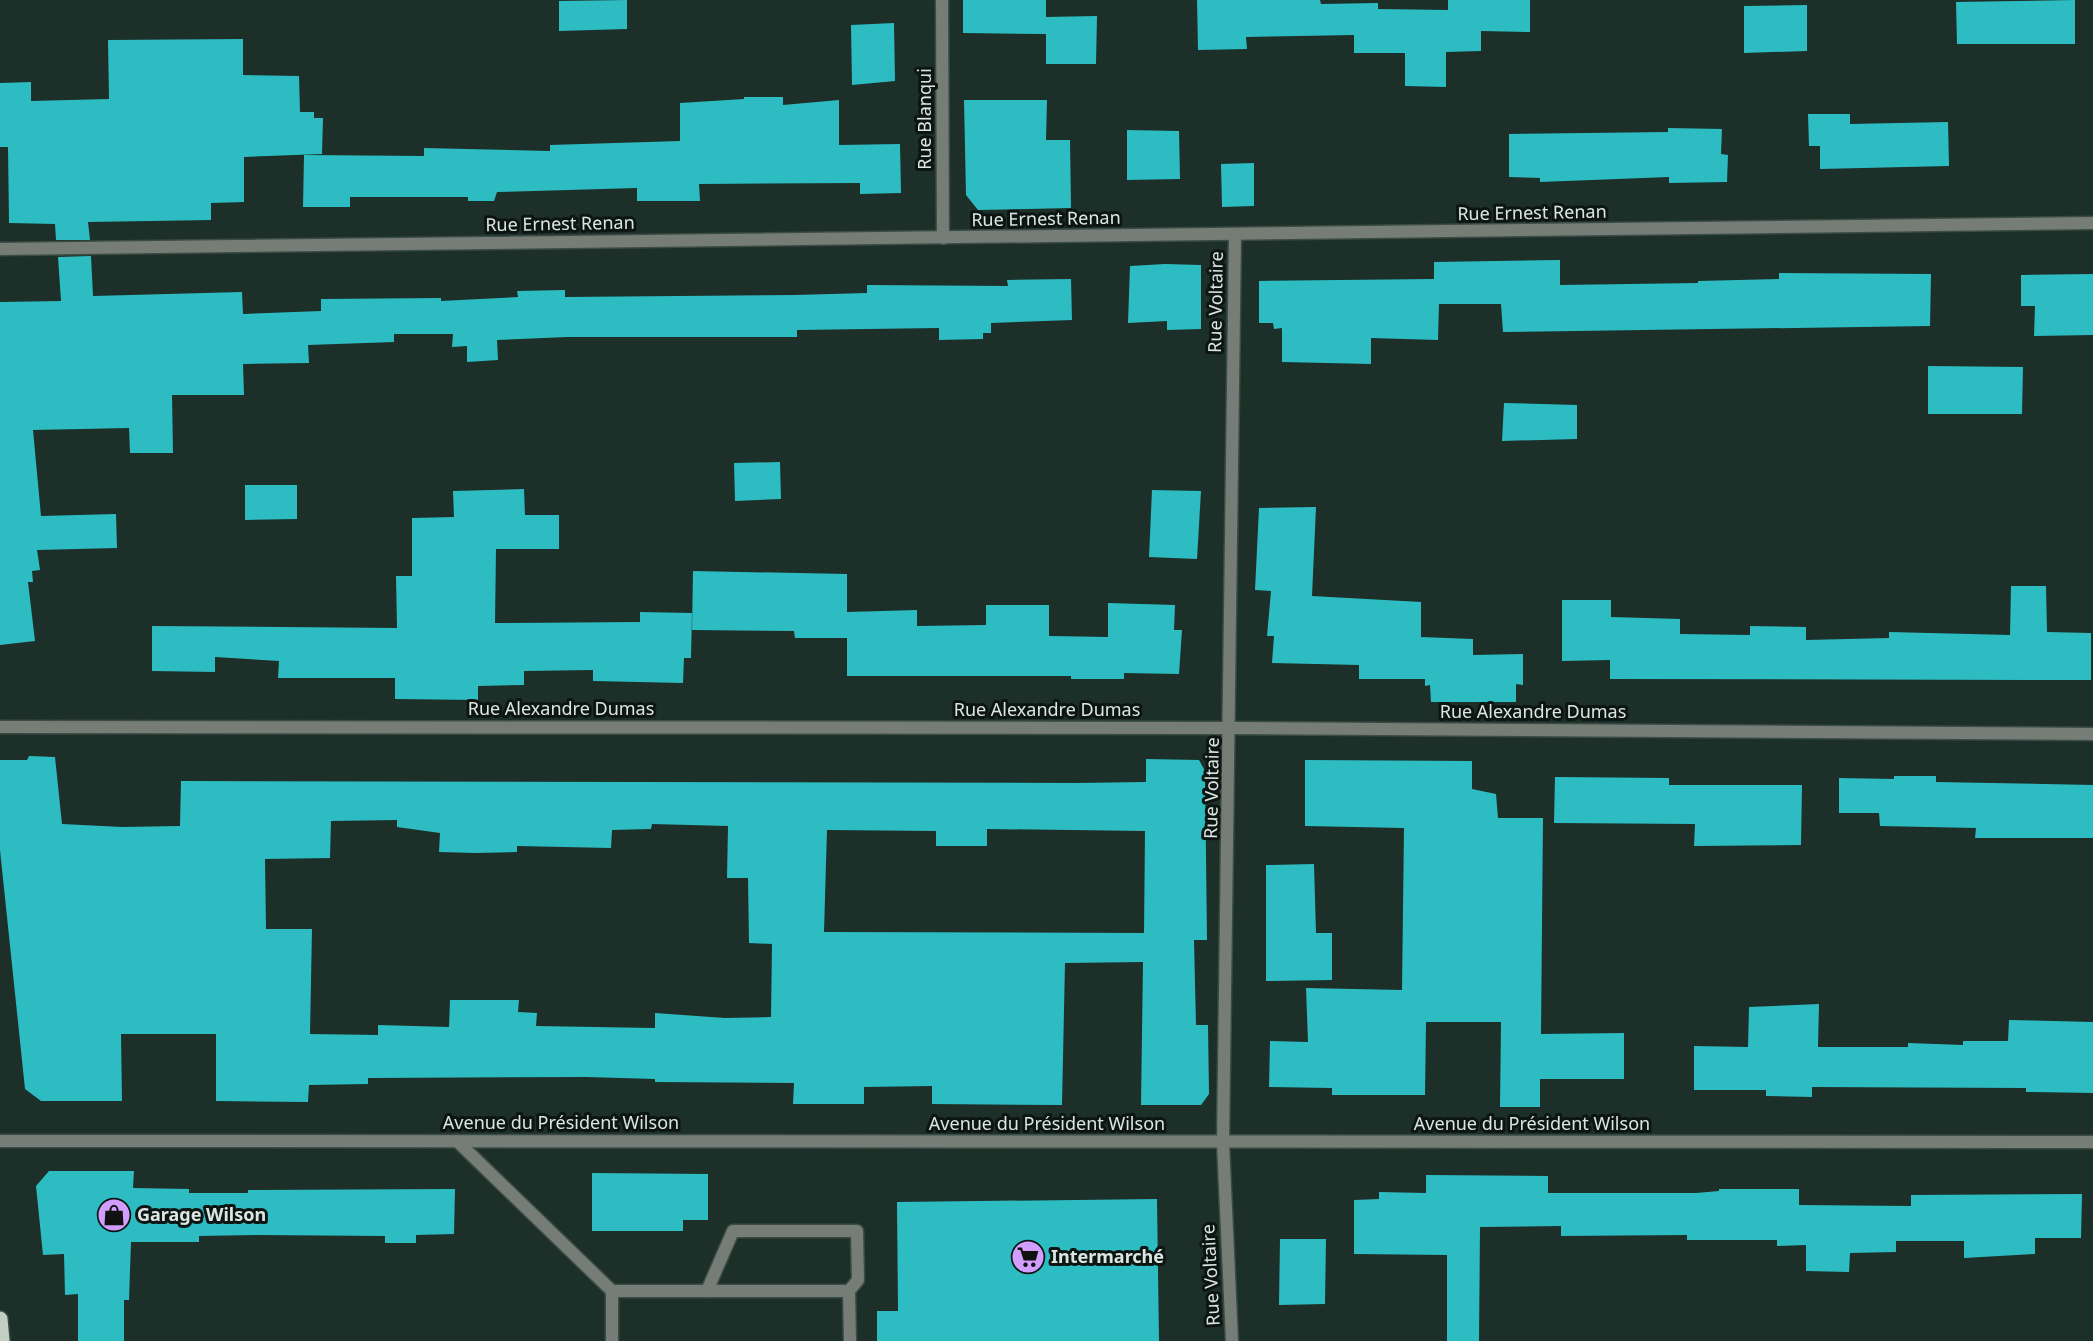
<svg xmlns="http://www.w3.org/2000/svg" width="2093" height="1341" font-family="'Noto Sans',sans-serif">
<rect width="100%" height="100%" fill="#1d2f29"/>
<!-- building -->
<g fill="#2ebcc3" fill-rule="evenodd">
<polygon points="627,0 627,29 559,31 559,1"/>
<polygon points="963,0 1046,0 1046,17 1097,16 1096,64 1046,64 1046,34 963,33"/>
<polygon points="1197,0 1320,0 1321,4 1378,3 1378,9 1448,10 1448,0 1530,0 1530,32 1481,31 1481,51 1446,52 1446,87 1405,86 1405,53 1354,53 1354,35 1246,37 1247,49 1198,50"/>
<polygon points="2075,0 2075,44 1957,44 1956,2"/>
<polygon points="1807,5 1807,51 1744,53 1744,6"/>
<polygon points="894,23 895,81 852,85 851,25"/>
<polygon points="243,39 243,75 299,76 300,112 314,112 314,118 323,118 322,154 244,157 244,202 211,203 211,220 88,222 90,240 56,240 55,224 9,223 8,147 0,147 0,83 31,82 31,101 109,99 108,40"/>
<polygon points="744,97 783,97 783,105 839,100 839,145 900,144 901,193 860,194 860,183 699,184 700,201 637,201 637,188 497,192 494,201 468,201 468,197 350,197 350,207 303,207 304,155 424,156 424,148 550,151 550,145 680,141 680,103 744,99"/>
<polygon points="964,100 1047,100 1046,140 1070,140 1071,208 978,210 966,195"/>
<polygon points="1808,114 1850,114 1850,124 1948,122 1949,166 1820,169 1820,146 1809,146"/>
<polygon points="1668,128 1722,129 1721,154 1728,155 1727,182 1669,183 1669,177 1540,182 1540,178 1509,177 1509,134 1668,132"/>
<polygon points="1127,130 1179,131 1180,179 1127,180"/>
<polygon points="1254,163 1254,206 1222,207 1221,164"/>
<polygon points="91,256 93,296 242,292 243,314 321,311 321,299 441,298 441,301 518,297 517,291 565,290 565,297 795,295 867,293 867,285 1008,286 1007,280 1071,279 1072,320 991,323 991,333 983,333 983,339 939,340 939,328 797,330 797,337 567,337 497,340 498,360 467,362 467,346 452,347 453,334 394,334 394,342 308,345 309,363 243,364 244,395 172,395 173,453 130,453 129,428 33,430 41,516 116,514 117,548 37,550 40,570 32,571 33,582 28,582 35,641 0,645 0,302 61,301 58,257"/>
<polygon points="1560,260 1560,285 1698,283 1698,281 1779,279 1779,273 1931,274 1930,326 1503,332 1501,304 1439,304 1438,340 1371,338 1371,364 1282,362 1282,328 1274,329 1273,323 1259,323 1259,281 1434,279 1434,262"/>
<polygon points="1165,264 1201,265 1201,329 1167,330 1167,321 1128,323 1130,266"/>
<polygon points="2093,274 2093,335 2034,336 2035,306 2021,306 2021,275"/>
<polygon points="1928,366 2023,367 2022,414 1928,414"/>
<polygon points="1504,403 1577,405 1577,439 1502,441"/>
<polygon points="780,462 781,499 735,501 734,463"/>
<polygon points="245,485 297,485 297,519 245,520"/>
<polygon points="524,489 525,515 559,515 559,549 496,549 495,623 640,622 640,612 692,613 691,658 684,658 683,683 593,681 593,670 524,671 524,685 478,686 478,700 395,699 395,678 278,678 279,661 215,657 215,672 152,671 152,626 397,628 396,576 412,576 412,518 454,517 453,491"/>
<polygon points="1152,490 1201,491 1197,559 1149,557"/>
<polygon points="1316,507 1312,596 1421,602 1421,637 1473,639 1473,655 1523,654 1523,685 1516,684 1516,702 1431,702 1430,685 1425,686 1425,679 1359,679 1359,665 1272,663 1274,636 1267,636 1271,591 1255,590 1259,508"/>
<polygon points="693,571 847,574 847,612 917,610 917,626 986,625 986,605 1049,605 1049,636 1108,637 1108,603 1175,605 1174,630 1182,630 1179,674 1124,673 1124,679 1071,679 1071,676 847,676 847,638 795,638 794,631 692,630"/>
<polygon points="2011,586 2046,586 2047,632 2091,633 2091,680 1610,679 1610,660 1562,661 1562,600 1611,600 1611,617 1680,619 1680,634 1750,635 1750,626 1806,627 1806,640 1889,638 1889,632 2010,635"/>
<path d="M29,756L55,757L62,824L122,827L180,826L181,781L1076,783L1146,782V759L1199,760L1205,771L1207,940H1194L1196,1025H1208L1209,1094L1201,1105H1141L1143,962L1065,963L1062,1105L932,1104V1086L864,1087V1104H793L794,1083L655,1082V1079L586,1077L368,1078V1084L309,1085L308,1102L216,1101V1034H121L122,1101H41L25,1089L0,850V760H27ZM397,820V827L440,833L439,852L476,853L517,852V846L611,848L612,830L651,829L652,824L728,826L727,878H748L749,943L772,944L771,1017L725,1018L655,1013V1028L536,1026L537,1013L518,1012L519,1000H450L449,1027L378,1025V1035L310,1034L312,929H266L265,859L330,858L331,821ZM987,829L1145,831L1144,933L824,932L827,830L936,831V846H987Z"/>
<polygon points="1305,760 1472,761 1472,789 1496,794 1498,818 1543,818 1541,1034 1624,1033 1624,1079 1540,1079 1540,1107 1500,1107 1501,1022 1426,1022 1425,1095 1332,1095 1332,1088 1269,1087 1270,1041 1308,1042 1306,988 1402,990 1404,828 1305,826"/>
<polygon points="1894,776 1936,776 1936,782 2093,785 2093,838 1975,838 1976,828 1880,826 1879,813 1839,813 1839,778 1894,779"/>
<polygon points="1555,777 1669,778 1669,785 1802,785 1801,845 1694,846 1695,824 1554,823"/>
<polygon points="1314,864 1316,933 1332,933 1332,980 1266,981 1266,865"/>
<polygon points="1819,1004 1818,1047 1908,1047 1908,1043 1963,1045 1963,1041 2008,1041 2009,1020 2093,1022 2093,1093 2026,1092 2026,1088 1812,1087 1812,1097 1766,1096 1766,1090 1694,1090 1694,1046 1748,1047 1749,1007"/>
<polygon points="49,1171 134,1171 133,1188 189,1189 189,1193 248,1193 248,1190 455,1189 454,1234 416,1235 416,1243 385,1243 385,1236 258,1235 199,1236 199,1242 131,1242 129,1300 124,1300 124,1341 78,1341 78,1294 65,1295 64,1254 43,1255 36,1186"/>
<polygon points="592,1173 708,1174 708,1220 683,1220 683,1231 592,1231"/>
<polygon points="1426,1175 1548,1176 1548,1193 1696,1193 1719,1191 1719,1189 1799,1189 1799,1205 1911,1206 1911,1195 2082,1194 2081,1238 2035,1238 2035,1254 1964,1258 1964,1241 1896,1241 1896,1252 1850,1253 1849,1272 1806,1271 1806,1245 1777,1246 1777,1240 1687,1240 1687,1235 1561,1236 1561,1226 1480,1227 1479,1341 1447,1341 1447,1255 1354,1254 1354,1200 1379,1199 1379,1192 1426,1193"/>
<polygon points="1157,1199 1159,1341 877,1341 877,1311 898,1311 897,1202"/>
<polygon points="1280,1239 1326,1239 1325,1304 1279,1305"/>
</g>
<g fill="none" stroke-linecap="round" stroke-linejoin="round">
<!-- lane casing -->
<g stroke="#3b4c47" stroke-width="15">
<g id="lane">
<polyline points="457,1141 612,1291"/>
<polyline points="707,1291 733,1231 857,1231 858,1280 849,1291 850,1341"/>
<polyline points="612,1341 612,1291 849,1291"/>
</g>
</g>
<!-- street casing -->
<g stroke="#3b4c47" stroke-width="15">
<g id="street">
<polyline points="942,0 943,238"/>
<polyline points="0,249 2093,223"/>
<polyline points="0,727 1231,728 2093,734"/>
<polyline points="0,1141 2093,1142"/>
<polyline points="1232,1341 1223,1143 1235,235"/>
</g>
</g>
<!-- primary casing -->
<g stroke="#3b4c47" stroke-width="18">
<polyline id="primary" points="0,1319 2,1341"/>
</g>
<!-- lane -->
<use href="#lane" stroke="#767c76" stroke-width="12"/>
<!-- street -->
<use href="#street" stroke="#767c76" stroke-width="12"/>
<!-- primary -->
<use href="#primary" stroke="#c1cec1" stroke-width="15"/>
</g>
<!-- icons -->
<defs>
<g id="shop-disc" transform="scale(1.725)"><circle r="9.5" fill="#d19dfe" stroke="#0d1513"/><path d="M-5-2.5h2.3a2.7 3.5 0 0 1 5.4 0H5L5.5 6h-11ZM-1.5-2.5h3a1.5 2.3 0 0 0-3 0Z" fill="#111"/></g>
<g id="supermarket-disc" transform="scale(1.725)"><circle r="9.5" fill="#d19dfe" stroke="#0d1513"/><path d="M-6-5.5h2.5l.6 2H6L4.5 2H-2.5L-4.4-4H-6ZM-1.5 3.2a1.3 1.3 0 1 0 .1 0ZM3 3.2a1.3 1.3 0 1 0 .1 0Z" fill="#111"/></g>
</defs>
<g fill-rule="evenodd">
<use href="#shop-disc" x="114" y="1215"/>
<use href="#supermarket-disc" x="1028" y="1257"/>
</g>
<g text-anchor="middle" stroke-width="6" stroke-linejoin="round" paint-order="stroke">
<!-- street labels -->
<g font-size="18" fill="#dbe6e3" stroke="#0d1513">
<text transform="translate(925 119) rotate(-90)" y="6">Rue Blanqui</text>
<text transform="translate(1532 213) rotate(-1)" y="6">Rue Ernest Renan</text>
<text transform="translate(1046 219) rotate(-1)" y="6">Rue Ernest Renan</text>
<text transform="translate(560 224) rotate(-1)" y="6">Rue Ernest Renan</text>
<text transform="translate(1216 302) rotate(-89)" y="6">Rue Voltaire</text>
<text x="561" y="715">Rue Alexandre Dumas</text>
<text x="1047" y="716">Rue Alexandre Dumas</text>
<text x="1533" y="718">Rue Alexandre Dumas</text>
<text transform="translate(1212 788) rotate(-89)" y="6">Rue Voltaire</text>
<text x="561" y="1129">Avenue du Président Wilson</text>
<text x="1047" y="1130">Avenue du Président Wilson</text>
<text x="1532" y="1130">Avenue du Président Wilson</text>
<text transform="translate(1211 1275) rotate(-93)" y="6">Rue Voltaire</text>
</g>
<!-- poi labels -->
<g font-size="18" font-weight="bold" fill="#dbe6e3" stroke="#0d1513" text-anchor="start">
<text x="137" y="1221">Garage Wilson</text>
<text x="1051" y="1263">Intermarché</text>
</g>
</g>
</svg>
